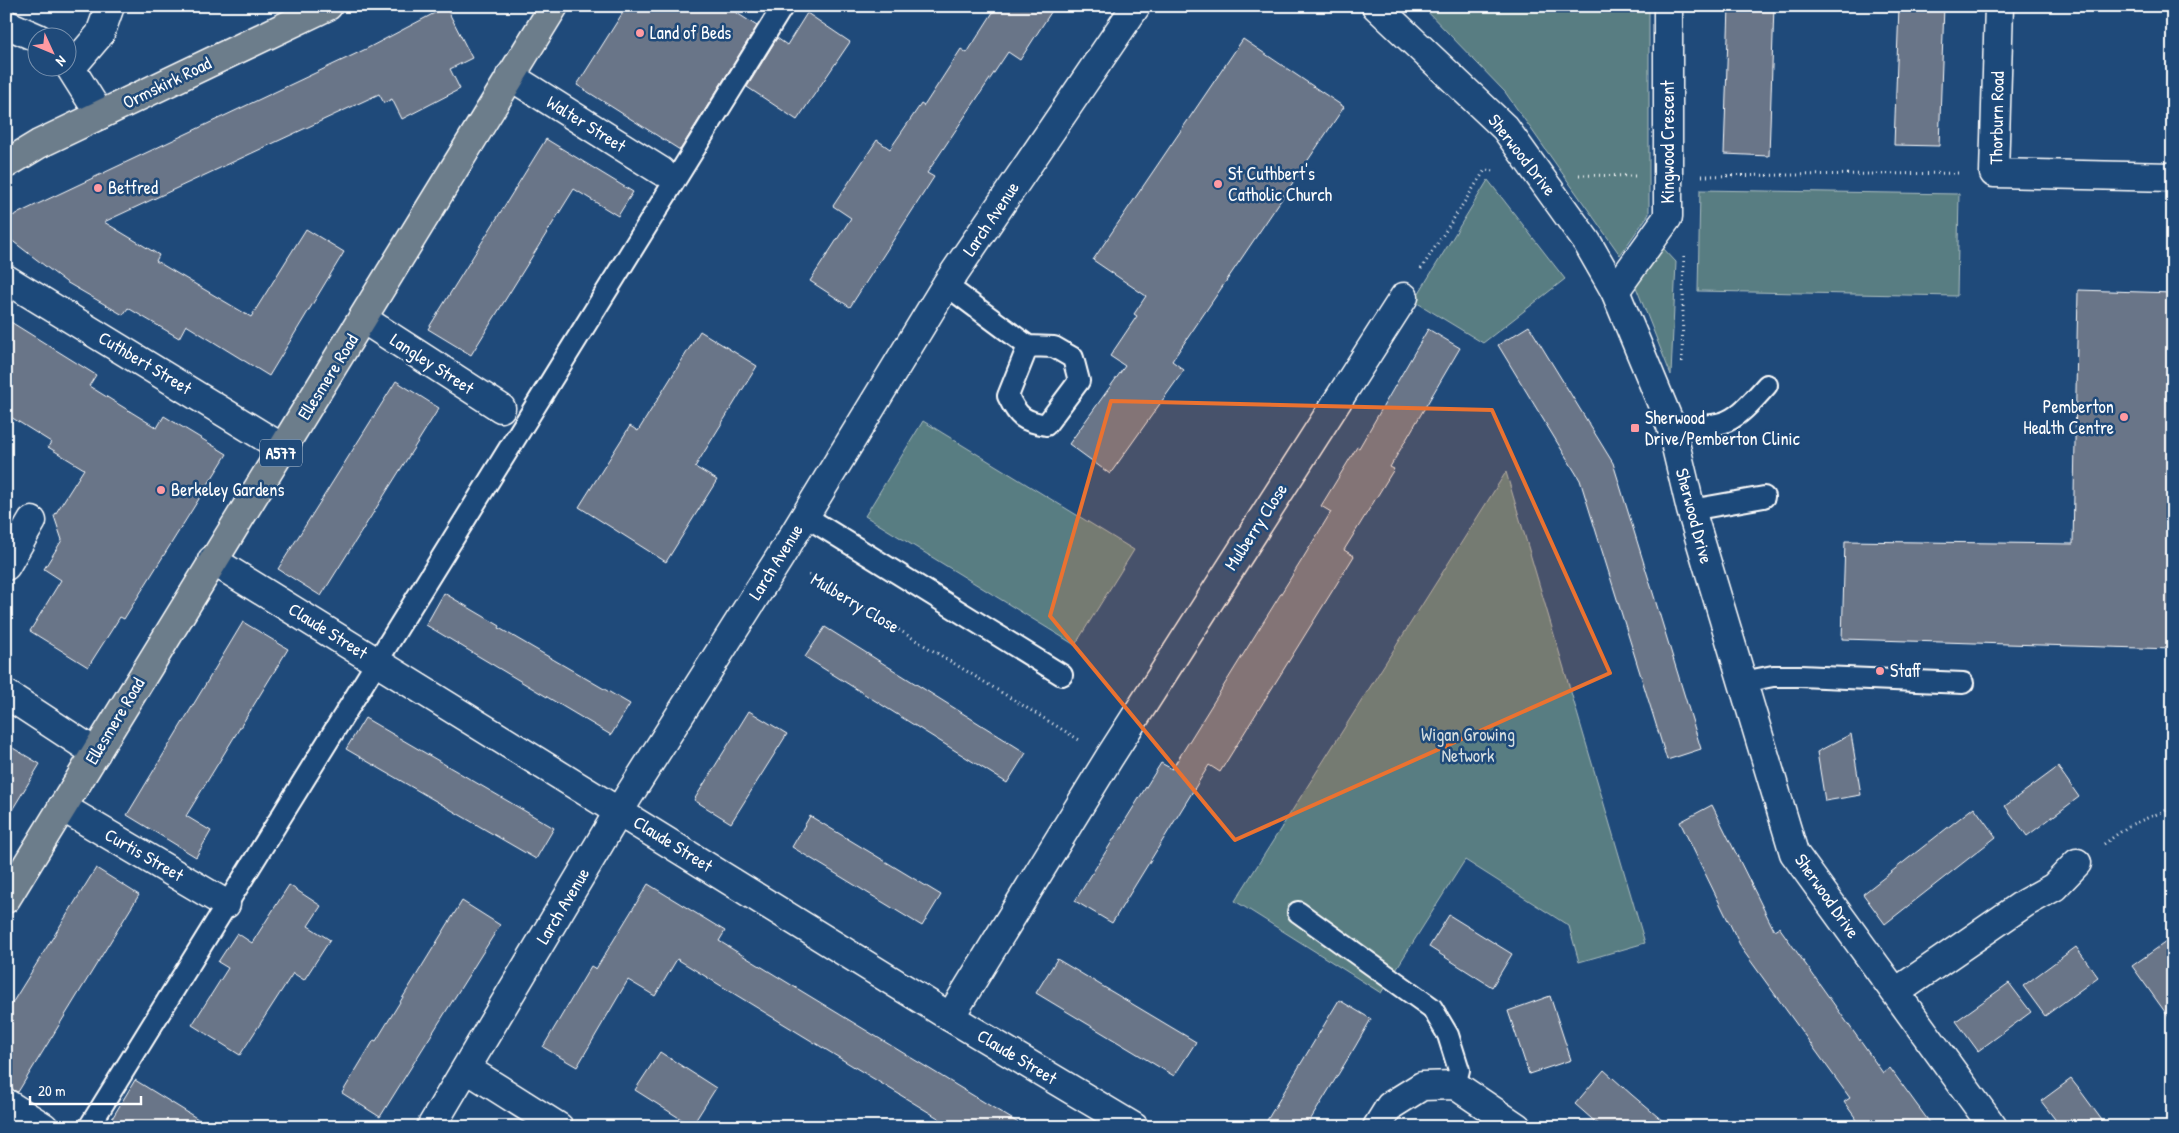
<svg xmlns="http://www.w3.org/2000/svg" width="2179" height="1133" font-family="'Patrick Hand',sans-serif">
<rect width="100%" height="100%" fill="#1f4a7a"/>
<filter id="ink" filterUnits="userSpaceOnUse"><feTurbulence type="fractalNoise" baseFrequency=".02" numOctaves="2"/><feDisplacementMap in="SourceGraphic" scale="10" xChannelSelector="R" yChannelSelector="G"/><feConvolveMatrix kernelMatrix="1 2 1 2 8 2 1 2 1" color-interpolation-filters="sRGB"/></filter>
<g filter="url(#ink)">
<!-- green -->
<g fill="#597d82" stroke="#acbec0">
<polygon points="1422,6 1649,6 1649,214 1620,255 1505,92"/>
<polygon points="1488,180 1565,279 1483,343 1414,301"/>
<polygon points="1700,190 1959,194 1957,296 1698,291"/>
<polygon points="1663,248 1676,262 1671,375 1632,277"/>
<polygon points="923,421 1134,550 1075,645 865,516"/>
<polygon points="1506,472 1645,943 1579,962 1569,926 1465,860 1381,993 1235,901"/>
</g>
<!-- building -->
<g fill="#697488" stroke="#fff">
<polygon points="627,6 726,6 757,26 680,150 577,85"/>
<polygon points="997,6 1055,6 1020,60 1008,52 927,173 934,177 850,307 810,281 851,218 833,206 877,140 890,149 921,104 924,106 961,49 967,53"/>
<polygon points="1729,6 1774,6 1769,156 1724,154"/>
<polygon points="1899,6 1944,6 1939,146 1894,145"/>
<polygon points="446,7 472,58 450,69 460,89 402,119 392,99 384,103 379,94 104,222 159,255 156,261 251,317 306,229 344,252 269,376 186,325 179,338 128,308 123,315 66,282 6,236 6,219 366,49"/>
<polygon points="807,13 850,42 797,120 747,87 777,38 787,45"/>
<polygon points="1243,39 1344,107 1172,361 1184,370 1110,474 1069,444 1125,366 1110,356 1137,316 1134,314 1146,296 1093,260"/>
<polygon points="546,139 633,192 618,216 574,189 471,355 428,329"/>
<polygon points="2078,290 2173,293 2173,649 1842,639 1845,541 2073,544"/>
<polygon points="6,319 96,375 89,386 157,428 164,416 227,454 124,619 120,617 88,667 30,631 61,580 44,569 62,540 54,516 84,469 48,447 51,442 6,414"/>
<polygon points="1529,326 1613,463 1701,749 1667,760 1580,480 1498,345"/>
<polygon points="1428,329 1460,348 1390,467 1394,469 1344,550 1354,556 1220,772 1209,765 1112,923 1075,901 1161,763 1172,769 1300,563 1331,512 1321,506 1357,447 1359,448"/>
<polygon points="700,331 757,366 695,467 717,480 666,562 579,507 630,426 638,431"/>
<polygon points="396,381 439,408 321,596 278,569"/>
<polygon points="444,593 500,626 499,628 630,704 611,735 426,625"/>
<polygon points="243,622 288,649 186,816 211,831 196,857 127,815"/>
<polygon points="825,627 1026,753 1007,783 805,657"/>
<polygon points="749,711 787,734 731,823 694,800"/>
<polygon points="365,718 554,828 536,859 346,749"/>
<polygon points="1851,734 1861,795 1825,801 1817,752"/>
<polygon points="6,744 40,764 6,820"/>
<polygon points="2058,767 2079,797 2027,836 2005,806"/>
<polygon points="1712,805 1774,930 1779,927 1883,1073 1890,1068 1933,1127 1862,1127 1844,1102 1850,1098 1742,949 1680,822"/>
<polygon points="1974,807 1996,837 1885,924 1863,894"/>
<polygon points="810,816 941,895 922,926 792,847"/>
<polygon points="96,868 139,895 18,1092 6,1087 6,1013"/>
<polygon points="648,884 725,931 719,941 1025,1127 953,1127 677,959 655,996 628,980 577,1067 543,1047 591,966 596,969"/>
<polygon points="289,885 321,906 308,926 330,940 304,980 293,973 240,1055 192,1025 228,968 218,962 237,933 252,943"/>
<polygon points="462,901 500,925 380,1117 342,1093 374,1040 376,1041"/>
<polygon points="1449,915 1512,954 1492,987 1429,947"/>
<polygon points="2173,937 2173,1023 2132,966"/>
<polygon points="2076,947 2098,977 2045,1016 2023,986"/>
<polygon points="1057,959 1196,1042 1174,1076 1036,993"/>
<polygon points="2009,983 2031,1012 1978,1051 1956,1021"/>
<polygon points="1550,996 1571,1060 1529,1074 1508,1011"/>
<polygon points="1339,1000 1371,1019 1355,1047 1306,1127 1263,1127"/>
<polygon points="660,1052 716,1088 692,1126 635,1090"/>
<polygon points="1604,1070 1632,1095 1670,1127 1601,1127 1575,1104"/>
<polygon points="2071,1079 2082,1093 2107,1127 2061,1127 2041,1101"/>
<polygon points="135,1080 211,1127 107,1127"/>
</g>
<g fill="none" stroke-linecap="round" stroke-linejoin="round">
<!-- service casing -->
<g stroke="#fff" stroke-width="24">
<g id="service">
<path d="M946,285L1028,346L1054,347L1073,358L1079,381L1046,425C1023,421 1018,417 1008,396L1028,346"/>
<path d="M1671,426C1727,426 1729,428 1767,385"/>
<polyline points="1691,510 1764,497"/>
<polyline points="805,516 1062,675"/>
<polyline points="1743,682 1773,676 1800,676 1963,683"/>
<polyline points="1298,912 1432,1008 1448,1035 1459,1070 1455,1085"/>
<polyline points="89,1127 783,6"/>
</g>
</g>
<!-- minor casing -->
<g stroke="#fff" stroke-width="31">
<g id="minor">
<polyline points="1376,6 1505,128 1587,242 1615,291 1671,426 1691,510 1794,853 1993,1127"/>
<polyline points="1999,6 1994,173 2173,177"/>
<polyline points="6,24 38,38"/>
<polyline points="68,64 100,115"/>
<polyline points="71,68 100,34 110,6"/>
<polyline points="510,76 661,171"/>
<polyline points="6,279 284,449"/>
<polyline points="1615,291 1668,217 1668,6"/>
<polyline points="363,319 501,408"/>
<polyline points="212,560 950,1017 1134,1127"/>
<polyline points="6,566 32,521"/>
<polyline points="6,694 96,753"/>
<polyline points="62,807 226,904"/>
<polyline points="1896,992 2025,903 2054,887 2077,863"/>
<polyline points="950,1017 1109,758 1404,297"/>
<polyline points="467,1069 559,1127"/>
<polyline points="6,1103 44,1127"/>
<polyline points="431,1127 619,811 780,557 946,285 1136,6"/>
<polyline points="1377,1127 1390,1106 1422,1086 1455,1085 1517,1127"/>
</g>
</g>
<!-- trunk casing -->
<g stroke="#fff" stroke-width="31">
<g id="trunk">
<polyline points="6,164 39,144 328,6"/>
<polyline points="6,899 554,6"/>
</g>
</g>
<!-- path -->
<g stroke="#fff" stroke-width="3" stroke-dasharray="1 4" stroke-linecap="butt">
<polyline points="1579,175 1636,176"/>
<polyline points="1702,176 1961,173"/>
<polyline points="1421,269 1485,170 1496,171"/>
<polyline points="1682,362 1684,253"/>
<polyline points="809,575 1081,741"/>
<polyline points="2104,844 2130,825 2167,810 2173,812"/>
</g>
<!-- service -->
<use href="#service" stroke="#1f4a7a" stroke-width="20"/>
<!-- minor -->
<use href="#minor" stroke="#1f4a7a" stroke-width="28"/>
<!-- trunk -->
<use href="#trunk" stroke="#6c7d8b" stroke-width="28"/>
</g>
</g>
<!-- marked area -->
<path fill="#eb7230" fill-opacity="0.2" stroke="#eb7230" stroke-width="4" stroke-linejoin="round" d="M1111,401L1492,410L1610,673L1235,840L1050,616Z"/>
<!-- markers -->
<g fill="#ff9aa2" stroke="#1f4a7a" stroke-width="2">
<circle cx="640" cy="33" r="5"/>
<circle cx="1218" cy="184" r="5"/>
<circle cx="98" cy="188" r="5"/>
<circle cx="2124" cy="417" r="5"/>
<rect x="1630" y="423" width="10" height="10" rx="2.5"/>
<circle cx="161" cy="490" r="5"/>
<circle cx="1880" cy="671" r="5"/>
</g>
<g text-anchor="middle" stroke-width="5" stroke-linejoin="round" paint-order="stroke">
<!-- shield labels -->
<rect fill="#1f4a7a" stroke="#bcc9d7" stroke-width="1" x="260" y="439.5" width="42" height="27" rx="4"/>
<g font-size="16" font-weight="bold" fill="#fff">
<text x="281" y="459">A577</text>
</g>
<!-- poi labels -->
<g font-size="18" fill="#fff" stroke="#1f4a7a" text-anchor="start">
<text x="650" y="39">Land of Beds</text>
<text x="1228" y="180">St Cuthbert's<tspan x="1228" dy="21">Catholic Church</tspan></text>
<text x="108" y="194">Betfred</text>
<text x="2114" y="413" text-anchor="end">Pemberton<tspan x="2114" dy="21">Health Centre</tspan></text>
<text x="1645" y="424">Sherwood<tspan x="1645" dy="21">Drive/Pemberton Clinic</tspan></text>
<text x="171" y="496">Berkeley Gardens</text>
<text x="1890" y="677">Staff</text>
</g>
<!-- street labels -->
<g font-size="18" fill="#fff" stroke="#1f4a7a">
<text transform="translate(167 83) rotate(-26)" y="6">Ormskirk Road</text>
<text transform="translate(1997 118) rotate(-89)" y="6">Thorburn Road</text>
<text transform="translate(586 124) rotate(32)" y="6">Walter Street</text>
<text transform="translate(1668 142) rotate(-90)" y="6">Kingwood Crescent</text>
<text transform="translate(1522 155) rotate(52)" y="6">Sherwood Drive</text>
<text transform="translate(991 219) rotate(-56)" y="6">Larch Avenue</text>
<text transform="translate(145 363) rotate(31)" y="6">Cuthbert Street</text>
<text transform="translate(432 364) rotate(33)" y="6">Langley Street</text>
<text transform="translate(328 377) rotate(-58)" y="6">Ellesmere Road</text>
<text transform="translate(1694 516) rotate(75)" y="6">Sherwood Drive</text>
<text transform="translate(1256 527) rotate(-57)" y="6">Mulberry Close</text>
<text transform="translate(776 562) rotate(-58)" y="6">Larch Avenue</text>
<text transform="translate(855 603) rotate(31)" y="6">Mulberry Close</text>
<text transform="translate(328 631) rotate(32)" y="6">Claude Street</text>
<text transform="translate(115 721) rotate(-59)" y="6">Ellesmere Road</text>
<text transform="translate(673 844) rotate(32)" y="6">Claude Street</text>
<text transform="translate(144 855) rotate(30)" y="6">Curtis Street</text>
<text transform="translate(1827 896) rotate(55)" y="6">Sherwood Drive</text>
<text transform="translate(563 906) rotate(-59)" y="6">Larch Avenue</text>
<text transform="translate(1017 1057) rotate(31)" y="6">Claude Street</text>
</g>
<!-- park labels -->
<g font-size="18" fill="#d6dee0" stroke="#1f4a7a">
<text x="1468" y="741">Wigan Growing<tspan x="1468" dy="21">Network</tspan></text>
</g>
</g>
<!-- margin -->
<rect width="2179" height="1133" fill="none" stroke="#1f4a7a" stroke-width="25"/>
<rect x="12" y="12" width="2154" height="1108" fill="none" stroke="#fff" stroke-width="2" filter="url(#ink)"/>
<!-- north arrow -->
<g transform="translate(52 52) rotate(134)"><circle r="24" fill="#1f4a7a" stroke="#7992af"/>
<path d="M0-4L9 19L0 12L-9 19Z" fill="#ff9aa2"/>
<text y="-8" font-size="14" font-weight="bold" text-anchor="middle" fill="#ffffff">N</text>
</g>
<!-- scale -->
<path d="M30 1096v8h111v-8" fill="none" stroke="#ffffff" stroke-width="2.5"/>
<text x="38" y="1096" font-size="15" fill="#ffffff" stroke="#1f4a7a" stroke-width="4" paint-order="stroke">20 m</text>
</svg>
